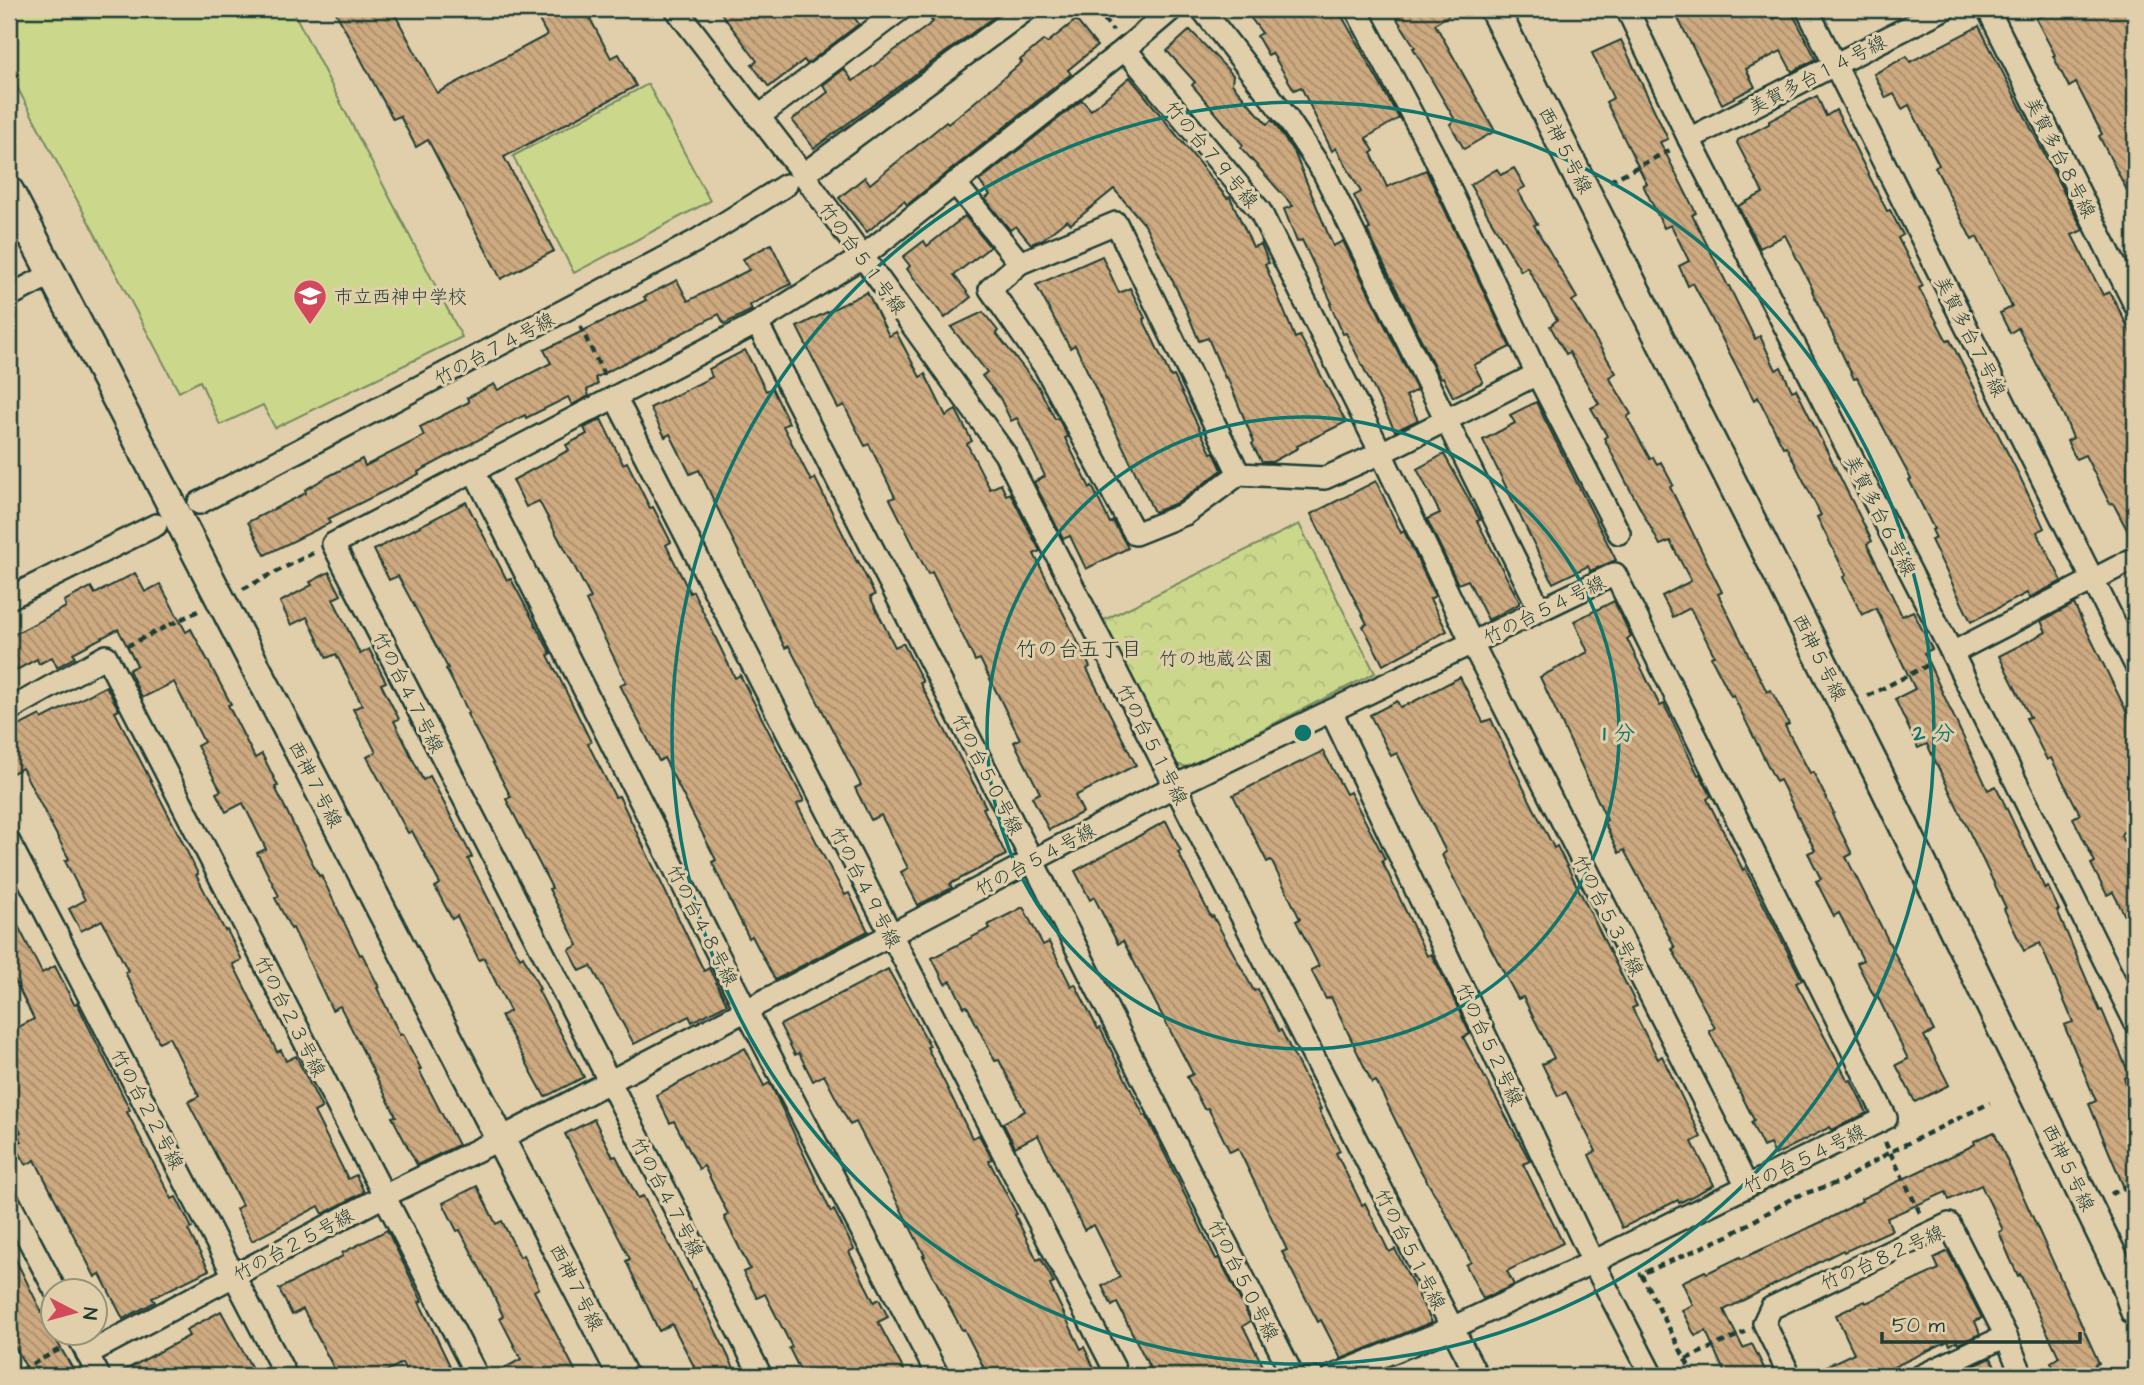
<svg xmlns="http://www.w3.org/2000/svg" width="2144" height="1385" font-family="'Architects Daughter','Klee One',sans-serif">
<defs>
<pattern id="park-crowns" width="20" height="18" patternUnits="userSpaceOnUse" patternTransform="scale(1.75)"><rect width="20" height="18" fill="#cbd88c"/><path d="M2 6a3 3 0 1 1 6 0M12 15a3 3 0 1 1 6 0" fill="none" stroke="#aeba79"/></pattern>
<pattern id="building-back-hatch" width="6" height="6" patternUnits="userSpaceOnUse" patternTransform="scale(1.75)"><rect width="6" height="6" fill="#ceaa81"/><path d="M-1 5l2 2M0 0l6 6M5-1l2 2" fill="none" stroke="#a78c6a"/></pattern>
</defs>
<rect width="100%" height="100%" fill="#e1cfac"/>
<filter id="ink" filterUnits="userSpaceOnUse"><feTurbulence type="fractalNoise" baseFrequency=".0143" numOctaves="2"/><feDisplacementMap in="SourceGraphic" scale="14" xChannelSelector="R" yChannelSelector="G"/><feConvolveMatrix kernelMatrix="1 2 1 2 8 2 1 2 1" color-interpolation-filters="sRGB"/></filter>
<g filter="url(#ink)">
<!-- park -->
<polygon fill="url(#park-crowns)" stroke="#758a60" stroke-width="2" points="1299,524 1375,673 1187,767 1175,764 1100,622"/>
<!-- pitch -->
<g fill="#cbd88c" stroke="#758a60" stroke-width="2">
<polygon points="9,9 292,9 462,337 275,428 263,405 220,425 200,381 179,392 9,72"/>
<polygon points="648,84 710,201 574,273 513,156"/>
</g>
<!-- building -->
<g fill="url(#building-back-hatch)" stroke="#1f3d34" stroke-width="2">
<polygon points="334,9 392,9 437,93 547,35 533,9 585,9 611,58 619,54 636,86 504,157 554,251 501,279 428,140 416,147 400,116 393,119"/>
<polygon points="718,9 848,9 859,24 807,64 804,60 769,87 752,65 757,61"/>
<polygon points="946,9 1005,9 814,148 792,120 828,92 823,85 844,69 853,81 933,22 931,20"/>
<polygon points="1244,9 1338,9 1399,118 1366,138 1374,151 1371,153 1387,187 1426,170 1510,347 1474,365 1483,382 1453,397 1443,377 1440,378 1367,230 1370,229 1354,196 1361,192 1336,148 1332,151 1301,87 1294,90 1272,53 1268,55 1257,36 1262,33"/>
<polygon points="1412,9 1458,9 1435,24 1495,131 1464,149 1450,124 1455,120 1413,48 1415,47 1397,19"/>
<polygon points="1673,9 1768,9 1774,19 1791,10 1816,59 1792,72 1781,51 1746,69 1755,87 1722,104"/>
<polygon points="2040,9 2135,9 2135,206 2099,136 2102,134 2076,83 2069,87 2053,56 2055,55 2036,19 2043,15"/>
<polygon points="1076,20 1097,46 1068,70 1071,74 907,205 904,201 867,232 839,198 865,177 870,184 946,122 948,124 988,91 1022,62 1020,60 1044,40 1047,43"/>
<polygon points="1979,26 2083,230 2072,235 2103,295 2110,292 2135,341 2135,545 2113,503 2110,504 2085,455 2076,459 2067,441 2073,438 2064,416 2018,328 2010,333 2000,313 2012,307 1977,237 1972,240 1935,167 1939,165 1909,105 1902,109 1894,94 1886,98 1874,74 1907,56 1910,62"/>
<polygon points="1190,30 1233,75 1232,84 1267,124 1272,120 1295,154 1333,246 1343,241 1417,390 1406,396 1418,420 1395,431 1346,333 1343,334 1330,304 1332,303 1302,240 1297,242 1284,209 1293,206 1241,148 1243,145 1192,85 1195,82 1167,51"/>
<polygon points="1621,40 1668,139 1660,142 1696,213 1692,215 1728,286 1729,286 1755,339 1760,336 1776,370 1781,367 1792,391 1796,389 1872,541 1867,544 1902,616 1913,611 1932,649 1924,653 1988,790 1996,786 2045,889 2048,887 2059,910 2057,910 2100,1011 2102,1010 2130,1076 2124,1078 2135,1105 2135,1214 2089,1104 2096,1101 2064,1025 2073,1022 2040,943 2024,951 2004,909 2006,908 1927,744 1918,748 1895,699 1915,689 1876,608 1862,615 1843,577 1846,575 1817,517 1821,515 1786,446 1783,447 1758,397 1754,400 1693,283 1688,286 1679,266 1689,261 1671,225 1664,228 1643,185 1647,184 1606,102 1613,98 1592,53"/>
<polygon points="1130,77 1227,198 1230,197 1253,247 1261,244 1269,263 1265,264 1295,338 1300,336 1346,422 1297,446 1298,448 1272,462 1262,462 1252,444 1254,442 1227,377 1225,378 1208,338 1199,341 1183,302 1145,225 1114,189 1071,224 1067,220 1043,239 1031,244 1016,226 1010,230 985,199 990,195 979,181 1082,100 1091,110"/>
<polygon points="1817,96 1826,116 1836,110 1887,211 1890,210 1903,235 1898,238 1923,286 1919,288 1947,341 1950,340 2020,477 2044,528 2037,532 2062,581 2029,598 2027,593 1971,622 1931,540 1936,538 1932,530 1934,529 1909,480 1911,479 1857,378 1854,379 1812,291 1813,290 1785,235 1760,248 1738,206 1763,193 1737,143 1738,140 1769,124 1769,121"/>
<polygon points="1514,168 1525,187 1518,191 1537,224 1534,225 1577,298 1572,301 1616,373 1609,377 1631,414 1627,417 1650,459 1653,457 1657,464 1661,462 1673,485 1670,487 1722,592 1718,594 1767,692 1771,690 1789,724 1785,726 1810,773 1813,772 1834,813 1832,814 1852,854 1846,857 1934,1031 1924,1036 1949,1085 1915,1102 1896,1065 1908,1059 1877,995 1874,996 1857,963 1863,960 1839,913 1834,916 1816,881 1821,879 1808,853 1815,850 1780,780 1776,782 1733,695 1731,696 1711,657 1714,655 1690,608 1673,617 1662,596 1691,581 1670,541 1660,545 1625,480 1604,438 1607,436 1591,408 1599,404 1569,352 1566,354 1550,326 1557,320 1527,267 1521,271 1470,185 1497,169 1501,175"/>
<polygon points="965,216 990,247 954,275 971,297 945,318 907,269 910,266 903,257 924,241 927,246"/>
<polygon points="771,244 791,284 750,305 752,310 724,324 719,314 595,378 598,384 587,390 589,396 572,405 568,397 526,418 525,415 418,472 419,474 328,519 330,523 265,555 248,522 306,493 305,490 327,477 362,459 365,466 424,436 420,427 469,402 467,398 494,384 498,390 551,363 544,350 646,300 644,297 677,280 688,301 749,270 743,259"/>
<polygon points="1102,256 1119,293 1130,288 1145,318 1143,319 1171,377 1174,376 1211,453 1214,452 1222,470 1179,502 1154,512 1075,345 1070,348 1036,285"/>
<polygon points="867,292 889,336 896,332 920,377 925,374 946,416 956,410 972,441 967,444 990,489 1001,484 1006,495 1010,493 1040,551 1034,554 1041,568 1090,667 1087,669 1136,765 1075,796 1083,812 1049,830 1032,797 1040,793 1014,742 1020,739 980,659 975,661 932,572 928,574 890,499 895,497 869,444 865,446 844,405 838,408 797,327"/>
<polygon points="983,312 998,331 996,333 1038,386 1055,419 1058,418 1068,437 1065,438 1090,488 1092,486 1110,523 1113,521 1128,548 1086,569 1070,536 1063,539 1034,482 1045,476 1017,418 1011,421 1000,398 982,376 987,372 951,327"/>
<polygon points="745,350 766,391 772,388 789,423 783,426 811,481 815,478 857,562 858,561 875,595 870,597 895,647 903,643 923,682 920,683 986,807 983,808 1006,855 950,884 952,888 918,905 901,872 908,868 881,815 871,820 855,788 861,785 789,646 785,648 699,470 690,474 670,434 665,437 650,408 712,377 709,369"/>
<polygon points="1536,402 1616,560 1590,571 1588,566 1553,583 1483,440 1515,423 1510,415"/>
<polygon points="601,419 623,464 627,462 650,508 653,507 671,542 666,545 690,593 693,591 735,678 740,675 804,801 797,804 824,857 845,895 849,893 868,931 775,980 752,936 749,938 732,904 712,862 716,860 664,758 659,761 620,685 626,682 586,601 591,598 563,545 562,545 539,501 526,507 513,480 569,450 566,445 587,434 584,428"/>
<polygon points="1444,454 1480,520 1477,521 1519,601 1519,604 1488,620 1468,580 1458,584 1427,519 1440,513 1417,469"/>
<polygon points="1376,481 1401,533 1404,531 1435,596 1430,599 1447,631 1383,665 1363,626 1367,624 1311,514"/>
<polygon points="466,502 507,580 511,579 551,654 548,655 591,742 588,744 615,797 619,796 704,971 709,968 727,1004 692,1022 689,1016 634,1044 591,966 580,971 569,950 578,945 549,889 552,888 506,799 511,797 467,714 469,713 446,669 448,668 398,576 389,580 374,550"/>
<polygon points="329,572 341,595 333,599 360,654 369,649 386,682 381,684 399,719 394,721 423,780 430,776 472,857 468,859 492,906 520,958 523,956 540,989 538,990 584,1077 545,1097 501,1016 510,1011 484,958 479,960 457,916 452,919 435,887 440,884 412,831 408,833 367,757 376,752 353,709 362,705 336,654 327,658 307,617 291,625 280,602 312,585 310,582"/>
<polygon points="135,573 145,592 160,584 186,632 191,629 231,704 228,705 255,758 262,754 278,786 275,787 294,826 319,876 321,875 360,955 362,954 379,987 377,988 400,1035 403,1034 421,1069 419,1070 458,1145 417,1165 392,1117 396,1116 340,1006 332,1010 293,928 291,929 275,898 279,896 257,853 266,849 243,803 226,812 216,793 221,791 197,746 204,742 174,682 142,698 129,670 137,665 118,629 73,653 75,657 57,667 52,657 39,664 37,659 9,674 9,637 66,607 64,601 91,587 95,594"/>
<polygon points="1614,601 1631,636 1627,639 1660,706 1664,704 1698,775 1700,774 1711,796 1707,799 1743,870 1745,868 1802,980 1796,983 1848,1081 1851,1080 1867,1113 1832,1130 1830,1127 1775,1155 1770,1144 1763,1147 1751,1122 1754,1120 1709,1031 1715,1028 1672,949 1675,948 1647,893 1624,850 1619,853 1604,822 1607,820 1540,677 1588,652 1574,621"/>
<polygon points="2074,604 2135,729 2135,826 2122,833 2121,836 2135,863 2135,936 2113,892 2107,895 2091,864 2095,862 2073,818 2080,814 2051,758 2047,760 2026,718 2030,717 1999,656 2046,632 2041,621"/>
<polygon points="1460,677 1483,722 1491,719 1523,787 1554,848 1557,846 1637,1006 1632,1008 1658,1059 1662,1056 1701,1137 1692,1142 1714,1185 1679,1203 1678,1200 1622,1228 1589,1155 1596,1151 1566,1092 1558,1096 1542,1064 1554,1058 1523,997 1518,999 1457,885 1442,855 1446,852 1397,753 1391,756 1370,715 1397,701 1400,707 1411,703"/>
<polygon points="106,686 119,710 115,712 179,835 198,874 196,875 225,931 227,930 242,960 233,964 277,1052 281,1050 286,1061 296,1056 322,1108 314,1112 348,1179 356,1175 364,1192 323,1214 319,1206 252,1241 236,1209 242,1205 188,1102 199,1096 169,1037 159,1042 125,972 128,971 102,920 81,931 69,909 85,900 65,861 69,859 22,768 9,775 9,731 40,715 42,719"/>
<polygon points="1323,751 1346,794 1350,792 1385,859 1382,861 1427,956 1431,954 1440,970 1470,1034 1463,1037 1530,1161 1523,1164 1563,1243 1507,1271 1514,1285 1483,1299 1466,1265 1471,1262 1441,1205 1418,1166 1376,1081 1372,1083 1331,997 1326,999 1311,970 1319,966 1296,921 1300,919 1271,860 1267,862 1233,795"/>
<polygon points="1166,821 1181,851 1178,852 1211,917 1213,916 1254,991 1258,989 1279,1031 1281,1030 1321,1109 1319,1110 1340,1151 1336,1153 1362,1205 1365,1203 1389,1252 1395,1249 1432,1322 1341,1359 1321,1320 1318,1322 1282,1252 1287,1250 1238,1148 1230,1152 1208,1108 1204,1109 1187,1077 1193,1074 1123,941 1118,944 1094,897 1090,900 1075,871"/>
<polygon points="1023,907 1043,945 1049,942 1071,986 1075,984 1098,1029 1100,1028 1144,1116 1146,1115 1216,1259 1219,1258 1251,1321 1243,1326 1268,1376 1154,1376 1117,1303 1112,1306 1102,1286 1120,1277 1094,1225 1084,1230 1038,1135 1015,1147 1003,1123 1025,1111 999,1060 995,1061 967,1006 964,1007 951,981 945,984 932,958 990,928 988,925"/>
<polygon points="9,908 42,973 55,966 74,1004 77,1003 130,1110 127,1112 172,1199 176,1197 192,1228 188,1230 209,1270 152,1298 155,1302 123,1319 100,1274 95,1277 35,1160 26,1165 15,1144 22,1141 17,1134 21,1132 9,1107 9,1032 34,1019 9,969"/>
<polygon points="888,969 930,1046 927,1047 972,1138 979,1135 992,1159 989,1161 1017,1214 1015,1215 1037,1260 1041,1258 1054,1283 1050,1285 1081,1349 1084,1347 1098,1376 988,1376 964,1329 962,1330 940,1289 923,1256 925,1256 856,1122 850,1125 824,1075 813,1081 799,1053 795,1055 780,1025"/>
<polygon points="745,1048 764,1086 769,1083 771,1085 831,1212 834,1210 854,1249 849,1252 874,1302 879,1299 888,1317 878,1322 907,1376 803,1376 789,1348 792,1347 765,1294 757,1298 743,1272 750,1269 724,1217 728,1214 704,1166 699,1169 674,1121 670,1123 656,1095"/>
<polygon points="594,1119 613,1157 616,1156 638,1198 643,1196 693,1290 695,1289 738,1376 699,1376 672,1324 659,1331 626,1261 630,1259 565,1134"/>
<polygon points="1994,1132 2099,1363 2095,1365 2100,1376 2058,1376 2051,1362 2059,1357 2020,1274 2018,1276 2009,1256 1999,1232 2003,1230 1981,1185 1949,1200 1946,1192 1887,1218 1892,1230 1844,1252 1843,1250 1724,1310 1743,1348 1752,1344 1768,1376 1726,1376 1706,1331 1695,1336 1682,1310 1693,1305 1682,1282 1705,1271 1707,1273 1740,1257 1741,1259 1828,1219 1862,1201 1861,1199 1962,1151 1975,1144 1974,1141"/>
<polygon points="477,1186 496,1224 502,1221 520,1257 523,1255 530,1270 539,1288 534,1291 578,1376 490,1376 521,1359 500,1318 503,1316 491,1290 460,1230 457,1231 443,1203"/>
<polygon points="387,1230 422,1301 419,1302 455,1376 409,1376 402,1363 377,1376 338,1376 303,1309 292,1315 279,1289 343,1256 342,1253"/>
<polygon points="9,1246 52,1333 77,1376 31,1376 14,1345 9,1335"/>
<polygon points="1948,1251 1982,1318 1975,1321 1980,1334 1958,1344 1957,1341 1950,1345 1948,1341 1875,1376 1805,1376 1854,1353 1836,1315 1865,1301 1866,1303 1939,1269 1934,1258"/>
<polygon points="221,1311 256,1376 114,1376 189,1336 186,1330"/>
<polygon points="1991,1358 2000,1376 1973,1376 1969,1368"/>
</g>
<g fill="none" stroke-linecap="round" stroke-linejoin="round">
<!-- street casing -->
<g stroke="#1f3d34" stroke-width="26">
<g id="street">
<polyline points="676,9 803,174 1005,454 1477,1376"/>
<polyline points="1202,9 1287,118 1324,173 1540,610"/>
<polyline points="1356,9 1433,154 1537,374 1619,533"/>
<polyline points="1627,9 1689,139 1952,653 2135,1022"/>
<polyline points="1807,9 2135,664"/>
<polyline points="1988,9 2135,305"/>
<polyline points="1125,49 1172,9"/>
<polyline points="758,117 901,9"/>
<polyline points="1689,139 1944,9"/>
<polyline points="812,168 1027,9"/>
<polyline points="955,183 1020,263"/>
<polyline points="9,296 52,274"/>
<polyline points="757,323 1032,860 1293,1376"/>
<polyline points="615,397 1118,1376"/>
<polyline points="474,471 746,1010 938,1376"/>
<polyline points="1239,474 1116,223 1020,263 990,289 1045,367 1135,534 1185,514 1239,474 1325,478 1381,453 1537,374"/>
<polyline points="199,503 696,241 786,185"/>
<polyline points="9,598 156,525"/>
<polyline points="1952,653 2135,558"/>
<polyline points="9,710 106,656 477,1376"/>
<polyline points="1331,711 1593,1262 1652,1376"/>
<polyline points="9,842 286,1376"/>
<polyline points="9,1202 55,1290"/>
<polyline points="76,1332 99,1376"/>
<polyline points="87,1354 384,1196 500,1139 1175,786 1615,574 1886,1118 1593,1262 1452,1328 1333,1376"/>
<polyline points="761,1376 333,544 757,323 862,257 1125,49 1260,211 1381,453 1472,643 1747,1186"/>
<polyline points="1790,1376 1764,1323 1771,1308 1949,1224 2006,1336 2022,1376"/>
<polyline points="1921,1376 2006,1336"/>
</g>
</g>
<!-- secondary casing -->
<g stroke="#1f3d34" stroke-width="33">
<g id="secondary">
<polyline points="1494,9 1878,773 2125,1282 2135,1311"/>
<polyline points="9,191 623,1376"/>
</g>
</g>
<!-- path -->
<g stroke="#1f3d34" stroke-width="4.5" stroke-dasharray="7 5" stroke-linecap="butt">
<polyline points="1097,9 1113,31"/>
<polyline points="1610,181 1670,150"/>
<polyline points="580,326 605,377"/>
<polyline points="243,589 313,553"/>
<polyline points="127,646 198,611"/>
<polyline points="1868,696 1932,663"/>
<polyline points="1885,1142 1920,1213"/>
<polyline points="2111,1194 2135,1182"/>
<polyline points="1686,1359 1745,1332"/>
<polyline points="11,1376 60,1349"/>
<polyline points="1694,1376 1641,1274 1730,1235 1794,1197 1840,1182 1890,1152 1990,1103"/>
</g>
<!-- street -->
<use href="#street" stroke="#e1cfac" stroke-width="21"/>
<!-- secondary -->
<use href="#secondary" stroke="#e1cfac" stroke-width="28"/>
</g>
</g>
<!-- distance rings -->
<g fill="none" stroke="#0f766e" stroke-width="3.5">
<circle cx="1303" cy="733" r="316"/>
<circle cx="1303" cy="733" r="631"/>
</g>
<!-- icons -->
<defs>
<g id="school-pin" transform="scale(1.75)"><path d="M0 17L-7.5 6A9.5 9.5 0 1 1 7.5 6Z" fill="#d1495b" stroke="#e1cfac"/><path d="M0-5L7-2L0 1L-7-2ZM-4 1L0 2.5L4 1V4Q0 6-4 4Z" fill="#fff"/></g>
</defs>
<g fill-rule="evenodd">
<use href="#school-pin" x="310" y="296"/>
</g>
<g text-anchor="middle" stroke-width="6" stroke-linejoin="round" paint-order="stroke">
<!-- street labels -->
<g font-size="19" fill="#1f3d34" stroke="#e1cfac">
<text transform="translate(1817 74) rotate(-27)" y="7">美賀多台１４号線</text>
<text transform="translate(1566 150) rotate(63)" y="7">西神５号線</text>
<text transform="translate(1212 154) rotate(50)" y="7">竹の台７９号線</text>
<text transform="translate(2061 157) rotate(63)" y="7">美賀多台８号線</text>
<text transform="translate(863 258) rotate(54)" y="7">竹の台５１号線</text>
<text transform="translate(1971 336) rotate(63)" y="7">美賀多台７号線</text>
<text transform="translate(494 348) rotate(-28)" y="7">竹の台７４号線</text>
<text transform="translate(1881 515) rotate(63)" y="7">美賀多台６号線</text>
<text transform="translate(1544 609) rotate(-26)" y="7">竹の台５４号線</text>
<text transform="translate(1820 657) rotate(63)" y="7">西神５号線</text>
<text transform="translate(409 692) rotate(63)" y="7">竹の台４７号線</text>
<text transform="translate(1153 744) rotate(63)" y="7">竹の台５１号線</text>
<text transform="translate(988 774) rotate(63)" y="7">竹の台５０号線</text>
<text transform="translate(316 784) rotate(63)" y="7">西神７号線</text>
<text transform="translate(1035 859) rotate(-28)" y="7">竹の台５４号線</text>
<text transform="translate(866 887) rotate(63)" y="7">竹の台４９号線</text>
<text transform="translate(1609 915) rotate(63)" y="7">竹の台５３号線</text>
<text transform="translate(703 925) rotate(63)" y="7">竹の台４８号線</text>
<text transform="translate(291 1016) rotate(63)" y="7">竹の台２３号線</text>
<text transform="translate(1490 1044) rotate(65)" y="7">竹の台５２号線</text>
<text transform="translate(148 1109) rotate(62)" y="7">竹の台２２号線</text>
<text transform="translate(1804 1158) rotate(-26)" y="7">竹の台５４号線</text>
<text transform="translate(2069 1167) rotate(64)" y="7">西神５号線</text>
<text transform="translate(668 1197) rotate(62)" y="7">竹の台４７号線</text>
<text transform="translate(293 1244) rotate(-28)" y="7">竹の台２５号線</text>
<text transform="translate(1411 1249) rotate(63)" y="7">竹の台５１号線</text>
<text transform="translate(1882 1257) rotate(-24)" y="7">竹の台８２号線</text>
<text transform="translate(1244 1280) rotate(63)" y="7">竹の台５０号線</text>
<text transform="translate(577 1287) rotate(63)" y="7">西神７号線</text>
</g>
<!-- poi labels -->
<g font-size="19" fill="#1f3d34" stroke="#e1cfac" text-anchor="start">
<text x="334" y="303">市立西神中学校</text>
</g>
<!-- park labels -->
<g font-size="19" fill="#284538" stroke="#e1cfac">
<text x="1216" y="665">竹の地蔵公園</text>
</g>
<!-- neighbourhood labels -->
<g font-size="21" fill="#1f3d34" stroke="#e1cfac">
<text x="1079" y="656">竹の台五丁目</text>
</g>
</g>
<circle cx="1303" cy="733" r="10" fill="#0f766e" stroke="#e1cfac" stroke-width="3.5"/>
<g font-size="21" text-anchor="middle" font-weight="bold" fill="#0f766e" stroke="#e1cfac" stroke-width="6" stroke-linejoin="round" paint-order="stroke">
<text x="1619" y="740">1 分</text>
<text x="1934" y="740">2 分</text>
</g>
<!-- margin -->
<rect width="2144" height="1385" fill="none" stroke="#e1cfac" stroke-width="35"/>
<rect x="18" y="18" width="2109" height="1350" fill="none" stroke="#1f3d34" stroke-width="2.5" filter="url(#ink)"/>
<!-- north arrow -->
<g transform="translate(74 1312) rotate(96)"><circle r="33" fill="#e1cfac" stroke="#93957c" stroke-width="2"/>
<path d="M0-5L12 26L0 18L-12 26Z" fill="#d1495b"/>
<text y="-10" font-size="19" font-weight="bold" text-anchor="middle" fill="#1f3d34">N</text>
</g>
<!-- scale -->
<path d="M1882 1332v10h198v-10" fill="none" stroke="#1f3d34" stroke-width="3.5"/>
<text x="1892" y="1332" font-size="21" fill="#1f3d34" stroke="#e1cfac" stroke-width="5" paint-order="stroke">50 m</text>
</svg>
